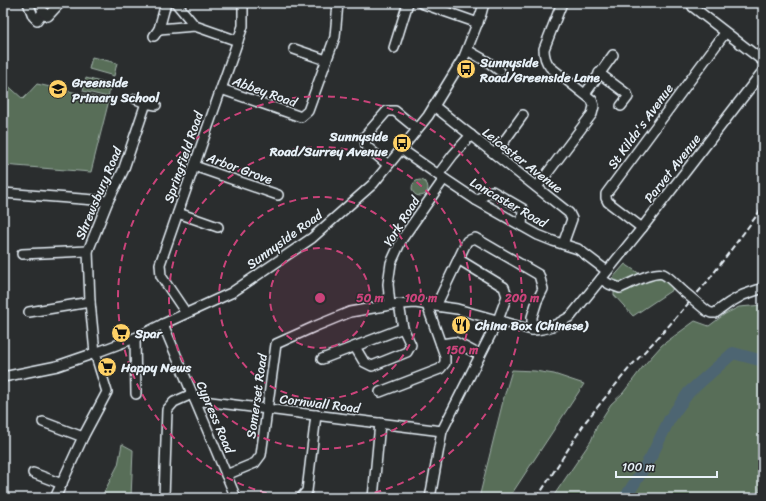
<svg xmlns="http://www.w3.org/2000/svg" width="766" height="501" font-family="Sriracha,sans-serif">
<rect width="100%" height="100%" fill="#2a2d2e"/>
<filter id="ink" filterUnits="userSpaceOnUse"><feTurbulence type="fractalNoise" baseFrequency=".025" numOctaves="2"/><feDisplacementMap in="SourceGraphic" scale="8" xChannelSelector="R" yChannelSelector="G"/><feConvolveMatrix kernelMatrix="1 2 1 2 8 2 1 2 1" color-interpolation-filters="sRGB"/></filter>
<g filter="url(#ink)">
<!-- green -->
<g fill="#586e59" stroke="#a0b0a8">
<polygon points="92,57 117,63 114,76 89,69"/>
<polygon points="86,78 111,85 108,97 83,91"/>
<polygon points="3,81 23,99 37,84 109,100 91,172 3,165"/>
<circle cx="420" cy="188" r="8"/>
<polygon points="625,264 643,276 621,285 610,281"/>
<path d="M653,277C664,278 666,280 673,287L672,290L633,316L614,295V292C628,290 641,283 653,277Z"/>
<polygon points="763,305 763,478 757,498 552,498 591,441 597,426 611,404 623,393 645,364 662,345 695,321 709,326 725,314 739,307"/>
<polygon points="512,370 535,371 554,374 584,384 509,498 479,498 504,397"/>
<polygon points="122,444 133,450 131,498 101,498 118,465"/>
</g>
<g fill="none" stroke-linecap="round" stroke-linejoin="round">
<!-- river -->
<polyline stroke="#4e6572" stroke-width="12" points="625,498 651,457 669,420 689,392 733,353 763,361"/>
<!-- minor casing -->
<g stroke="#e8f1f8" stroke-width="12">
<g id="minor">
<polyline points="28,3 33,16 37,20 43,12 40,3"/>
<polyline points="176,3 195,26"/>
<polyline points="421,3 478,23"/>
<polyline points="691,3 693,7 763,61"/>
<polyline points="43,12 48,16 60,3"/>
<polyline points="159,29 195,26 238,41"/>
<polyline points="154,36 159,29 166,3"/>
<polyline points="394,48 408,3"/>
<polyline points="294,49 326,60"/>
<polyline points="467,50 488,62 500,71"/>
<polyline points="599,73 627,94 628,97 621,106"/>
<polyline points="221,89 301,117 308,111 335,37 338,3"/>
<polyline points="585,94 613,55"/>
<polyline points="136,99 146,103"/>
<polyline points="434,106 569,213 572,219 563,244"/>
<polyline points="401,149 434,172 476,200 538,235 553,241 578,249 607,271"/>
<polyline points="495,154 523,115"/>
<polyline points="388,165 366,146 365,136 387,111 395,111 417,129"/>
<polyline points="194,166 278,195"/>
<polyline points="438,175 453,155 471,135"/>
<path d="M537,187L592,114L594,106L592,100L550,67C545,61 544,56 544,49L562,3"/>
<polyline points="3,193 108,201"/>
<polyline points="476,200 492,191 523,209 522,226"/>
<polyline points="178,213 218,227"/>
<polyline points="642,228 608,202 606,198 606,194 725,33"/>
<polyline points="22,254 88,251"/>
<path d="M601,279L609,284L620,288C630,284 652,271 663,274C670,277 677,286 683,291"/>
<polyline points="390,305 388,284 391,263 402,239 444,179"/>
<polyline points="436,306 467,241 475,238 539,275 543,289 537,301 532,317 532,330"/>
<polyline points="707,311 711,313 715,313 729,303 743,295 763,288"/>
<polyline points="29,312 90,302"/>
<polyline points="186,313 161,276 160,264 243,26 243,3"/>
<polyline points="163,324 236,498"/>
<polyline points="135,338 136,394"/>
<polyline points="441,344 455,342 480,355"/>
<polyline points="355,347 364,362 372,366 407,352 411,345 403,328 399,304"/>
<polyline points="322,359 403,328"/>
<polyline points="3,377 57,366 95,353 135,338 163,324 231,293 312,238 373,184 428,116 464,57 481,14 484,3"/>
<polyline points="380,392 440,369 445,363 445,356 427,305"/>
<polyline points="195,400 442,431"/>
<polyline points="43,422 83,437"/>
<polyline points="33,473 62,484"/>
<path d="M226,475L255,463L261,455L276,344L316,326L350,312L390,305L415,303L457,309L532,330C547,330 558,324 571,316L642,228L763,71"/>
<polyline points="55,498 83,437 107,392 95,353 90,302 88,251 108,201 123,171 146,103 156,105"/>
<polyline points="164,498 167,410 174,402 192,394"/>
<polyline points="301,498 307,491 316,415"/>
<polyline points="373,498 380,423"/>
<polyline points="430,498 442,431 498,320 507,296 504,287 458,259"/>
<polyline points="763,498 763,497"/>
</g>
</g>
<!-- minor -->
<use href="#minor" stroke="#2a2d2e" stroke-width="9"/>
<!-- rail -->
<polyline stroke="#e8f1f8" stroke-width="2" stroke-dasharray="6 3" stroke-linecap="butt" points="537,498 586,421 631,366 666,329 707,282 763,207"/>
<!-- minor-bridge casing -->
<g stroke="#e8f1f8" stroke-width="12" stroke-linecap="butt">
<polyline id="minor-bridge" points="683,291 707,311"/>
</g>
<!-- minor-bridge -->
<use href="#minor-bridge" stroke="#2a2d2e" stroke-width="9"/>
</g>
</g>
<!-- distance rings -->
<circle cx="320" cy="298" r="50" fill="#ca437a" fill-opacity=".12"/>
<g fill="none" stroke="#ca437a" stroke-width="2" stroke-dasharray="7 5">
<circle cx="320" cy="298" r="50"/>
<circle cx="320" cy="298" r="101"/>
<circle cx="320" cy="298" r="151"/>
<path d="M290 498A202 202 0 1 1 350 498"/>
</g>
<!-- icons -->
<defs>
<g id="bus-disc" transform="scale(1)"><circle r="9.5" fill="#ffd166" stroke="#2a2d2e"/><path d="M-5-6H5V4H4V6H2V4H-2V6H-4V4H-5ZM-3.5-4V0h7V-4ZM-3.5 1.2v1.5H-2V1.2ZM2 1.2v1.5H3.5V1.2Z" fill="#111"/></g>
<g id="school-disc" transform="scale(1)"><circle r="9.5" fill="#ffd166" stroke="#2a2d2e"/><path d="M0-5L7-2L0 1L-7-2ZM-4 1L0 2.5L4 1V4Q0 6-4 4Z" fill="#111"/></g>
<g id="restaurant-disc" transform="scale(1)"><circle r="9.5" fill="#ffd166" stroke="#2a2d2e"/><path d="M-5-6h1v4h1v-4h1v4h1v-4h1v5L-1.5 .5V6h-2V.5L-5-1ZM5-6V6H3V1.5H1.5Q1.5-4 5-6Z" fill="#111"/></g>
<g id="supermarket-disc" transform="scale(1)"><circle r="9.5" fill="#ffd166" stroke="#2a2d2e"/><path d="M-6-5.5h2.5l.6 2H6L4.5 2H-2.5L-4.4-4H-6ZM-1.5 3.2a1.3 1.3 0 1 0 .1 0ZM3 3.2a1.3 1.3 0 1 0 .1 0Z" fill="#111"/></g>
</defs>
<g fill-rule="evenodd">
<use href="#bus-disc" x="466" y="69"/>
<use href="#school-disc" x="58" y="89"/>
<use href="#bus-disc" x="402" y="143"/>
<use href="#restaurant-disc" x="461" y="325"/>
<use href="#supermarket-disc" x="121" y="333"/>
<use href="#supermarket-disc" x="107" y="367"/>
</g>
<g text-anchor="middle" stroke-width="3" stroke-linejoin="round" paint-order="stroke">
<!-- poi labels -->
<g font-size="13" font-weight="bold" fill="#e8f1f8" stroke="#2a2d2e" text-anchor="start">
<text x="480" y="67">Sunnyside<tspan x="480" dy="15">Road/Greenside Lane</tspan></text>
<text x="72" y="87">Greenside<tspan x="72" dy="15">Primary School</tspan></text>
<text x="388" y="141" text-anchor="end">Sunnyside<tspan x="388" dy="15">Road/Surrey Avenue</tspan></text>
<text x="475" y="330">China Box (Chinese)</text>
<text x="135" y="338">Spar</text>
<text x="121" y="372">Happy News</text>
</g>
<!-- street labels -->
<g font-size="13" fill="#e8f1f8" stroke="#2a2d2e">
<text transform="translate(265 91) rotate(20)" y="5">Abbey Road</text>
<text transform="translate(640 126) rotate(-54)" y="5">St Kilda's Avenue</text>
<text transform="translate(183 157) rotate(-71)" y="5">Springfield Road</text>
<text transform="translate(523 160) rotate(38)" y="5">Leicester Avenue</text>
<text transform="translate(240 168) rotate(20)" y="5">Arbor Grove</text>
<text transform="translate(672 168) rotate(-52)" y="5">Parvet Avenue</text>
<text transform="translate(98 193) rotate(-67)" y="5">Shrewsbury Road</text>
<text transform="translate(509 202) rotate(30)" y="5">Lancaster Road</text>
<text transform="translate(401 221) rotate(-58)" y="5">York Road</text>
<text transform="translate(284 239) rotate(-36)" y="5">Sunnyside Road</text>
<text transform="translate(256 396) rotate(-82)" y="5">Somerset Road</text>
<text transform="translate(320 403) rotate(7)" y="5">Cornwall Road</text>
<text transform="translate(216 417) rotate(67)" y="5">Cypress Road</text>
</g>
</g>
<circle cx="320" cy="298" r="6" fill="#ca437a" stroke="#2a2d2e" stroke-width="2"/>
<g font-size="12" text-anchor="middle" font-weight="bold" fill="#ca437a" stroke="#2a2d2e" stroke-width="3" stroke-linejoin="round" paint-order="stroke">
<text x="370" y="302">50 m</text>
<text x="421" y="302">100 m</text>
<text x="522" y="302">200 m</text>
<text x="462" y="354">150 m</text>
</g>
<!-- margin -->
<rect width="766" height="501" fill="none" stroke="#2a2d2e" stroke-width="16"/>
<rect x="8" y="8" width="750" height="485" fill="none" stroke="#e8f1f8" stroke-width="1.5" filter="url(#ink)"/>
<!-- scale -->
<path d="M616 471v6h101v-6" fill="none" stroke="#e8f1f8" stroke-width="2"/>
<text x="622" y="471" font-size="12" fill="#e8f1f8" stroke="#2a2d2e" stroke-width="3" paint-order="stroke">100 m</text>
</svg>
